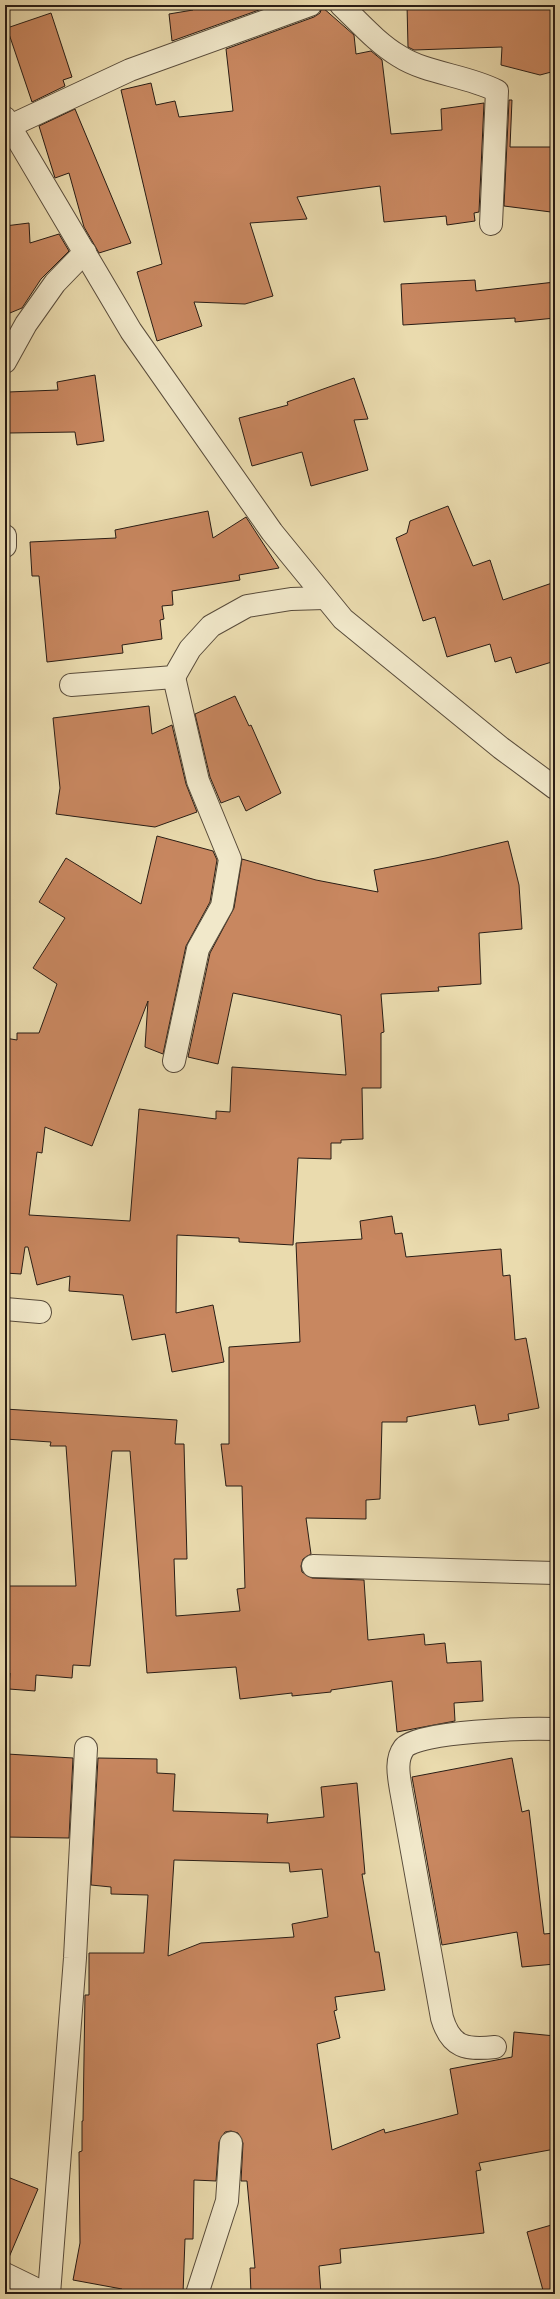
<svg xmlns="http://www.w3.org/2000/svg" width="560" height="2299" font-family="'IM FELL English',serif">
<rect width="100%" height="100%" fill="#eadbae"/>
<filter id="stains"><feTurbulence type="fractalNoise" baseFrequency=".005" numOctaves="4"/><feColorMatrix values="0 0 0 0 .2 0 0 0 0 .09 0 0 0 0 .02 0 0 0 .5 -.17"/></filter>
<radialGradient id="worn" r=".72"><stop offset=".6" stop-color="#630" stop-opacity="0"/><stop offset="1" stop-color="#630" stop-opacity=".3"/></radialGradient>
<!-- building -->
<g fill="#c88760" stroke="#291d15" fill-rule="evenodd">
<polygon points="192,5 273,5 172,41 169,14 193,10"/>
<polygon points="407,5 555,5 555,71 540,75 501,65 502,47 414,50 408,47"/>
<polygon points="322,7 354,35 356,54 371,51 382,60 391,134 442,130 441,109 484,103 479,212 474,213 475,221 447,225 446,216 384,222 380,186 297,197 307,219 250,223 273,296 245,304 194,302 202,326 157,341 137,272 162,264 121,90 151,83 156,105 175,101 179,117 233,111 226,49 314,17 320,13"/>
<polygon points="51,13 72,77 63,80 65,86 32,102 7,28"/>
<polygon points="509,100 512,100 510,147 551,147 551,212 504,206"/>
<polygon points="75,109 131,243 99,253 84,227 69,173 55,178 39,126"/>
<polygon points="29,223 30,243 59,234 69,251 41,279 22,308 5,315 5,226"/>
<polygon points="475,280 476,291 555,282 555,318 515,322 515,318 403,325 401,284"/>
<polygon points="95,375 104,441 77,445 75,432 9,433 8,392 58,390 57,382"/>
<polygon points="354,378 368,419 354,420 368,470 311,486 302,452 252,466 239,418 288,405 287,402"/>
<polygon points="448,506 473,566 490,560 503,600 555,582 555,661 516,673 511,657 495,662 490,644 447,657 435,617 423,621 396,538 407,533 410,521"/>
<polygon points="208,511 213,538 246,517 279,568 239,575 240,580 172,591 173,605 162,606 164,619 160,620 162,639 122,645 123,653 47,662 39,576 32,576 30,542 116,538 115,530"/>
<polygon points="235,696 249,726 251,725 281,793 246,811 239,796 221,803 210,777 195,714"/>
<polygon points="149,706 152,734 172,725 186,784 197,812 155,827 56,814 60,788 53,718"/>
<polygon points="157,836 213,851 217,860 210,902 186,946 163,1054 145,1047 148,1001 92,1146 45,1127 42,1153 37,1152 29,1215 130,1221 139,1109 216,1119 216,1111 230,1112 232,1067 346,1075 341,1015 233,993 218,1064 188,1057 210,953 234,908 242,859 316,880 378,892 374,870 436,858 508,841 519,885 522,929 479,933 481,984 438,987 439,991 381,994 384,1032 381,1033 381,1088 362,1088 363,1139 341,1140 341,1143 331,1143 331,1159 298,1158 293,1245 239,1242 239,1238 177,1235 176,1313 213,1305 224,1362 172,1372 165,1334 132,1340 123,1295 69,1291 70,1276 37,1285 28,1247 25,1247 21,1274 5,1273 5,1038 17,1040 17,1033 39,1033 57,984 33,968 65,918 39,902 66,858 141,904"/>
<polygon points="392,1216 395,1234 402,1233 406,1257 501,1249 503,1276 510,1275 515,1340 526,1338 539,1408 508,1414 509,1420 479,1425 475,1405 407,1417 407,1422 382,1422 380,1499 366,1500 366,1519 306,1518 311,1554 303,1559 301,1566 302,1572 312,1578 364,1580 368,1640 424,1634 425,1645 445,1643 447,1663 481,1661 483,1701 454,1703 455,1721 397,1732 392,1681 331,1690 331,1692 292,1696 292,1693 240,1699 236,1667 147,1673 130,1451 112,1451 90,1666 73,1665 72,1678 36,1675 35,1691 9,1689 10,1673 5,1673 5,1586 76,1586 66,1446 50,1446 51,1442 5,1439 5,1409 177,1420 175,1444 184,1444 187,1559 174,1559 176,1616 240,1611 237,1589 245,1588 242,1486 226,1486 221,1444 229,1444 229,1347 300,1342 296,1243 362,1239 360,1221"/>
<polygon points="7,1754 73,1758 69,1838 5,1837 5,1763 7,1763"/>
<path d="M98,1758L157,1759V1773L175,1774L173,1811L268,1814L267,1823L324,1817L321,1787L357,1783L365,1874H362L375,1952H379L385,1990L335,1997L337,2010L334,2011L340,2038L317,2044L332,2150L384,2129L385,2133L458,2114L450,2069L512,2057L514,2032L555,2036V2149L479,2163L481,2170L476,2171L484,2233L340,2249L341,2263L319,2266L321,2294H251L250,2268H255L247,2181H241L243,2143L238,2133L231,2131L225,2132L219,2142L216,2181L194,2180L193,2239H185L183,2294H120L122,2289L73,2280L80,2243L79,2152L82,2151V2121H83L85,1995H89V1953H144L148,1895L111,1894V1887L91,1885ZM174,1860L289,1863L290,1872L322,1869L328,1917L292,1924L294,1937L201,1943L168,1956Z"/>
<polygon points="512,1758 522,1812 529,1810 544,1934 555,1933 555,1964 522,1967 517,1932 442,1945 412,1777"/>
<polygon points="5,2176 38,2189 7,2262 5,2262"/>
<polygon points="555,2224 555,2294 544,2294 527,2232"/>
</g>
<g fill="none" stroke-linecap="round" stroke-linejoin="round">
<!-- minor casing -->
<g stroke="#594c3b" stroke-width="24">
<g id="minor">
<path d="M341,5C359,22 377,43 399,56C427,74 466,75 497,91L491,224"/>
<polyline points="5,118 131,331 272,532 343,619 501,748 555,788"/>
<polyline points="10,126 130,70 310,5"/>
<polyline points="5,362 26,324 55,283 85,252"/>
<polyline points="5,536 5,546"/>
<polyline points="174,677 198,781 230,859 222,906 198,949 174,1061"/>
<polyline points="71,685 174,677 190,649 211,626 247,606 291,599 324,598"/>
<polyline points="5,1309 40,1312"/>
<polyline points="313,1566 555,1573"/>
<path d="M495,2047C466,2050 451,2048 442,2018L401,1790C399,1777 395,1760 404,1748C417,1731 530,1728 555,1729"/>
<polyline points="5,2274 46,2294"/>
<polyline points="49,2294 75,1958 86,1748"/>
<polyline points="197,2294 227,2201 231,2143"/>
</g>
</g>
<!-- minor -->
<use href="#minor" stroke="#f1e8ca" stroke-width="22"/>
</g>
<!-- margin -->
<rect width="560" height="2299" fill="none" stroke="#eadbae" stroke-width="20"/>
<rect x="6" y="6" width="548" height="2287" fill="none" stroke="#291d15" stroke-width="2"/>
<rect x="10" y="10" width="540" height="2279" fill="none" stroke="#291d15"/>
<rect width="100%" height="100%" filter="url(#stains)"/>
<rect width="100%" height="100%" fill="url(#worn)"/>
</svg>
